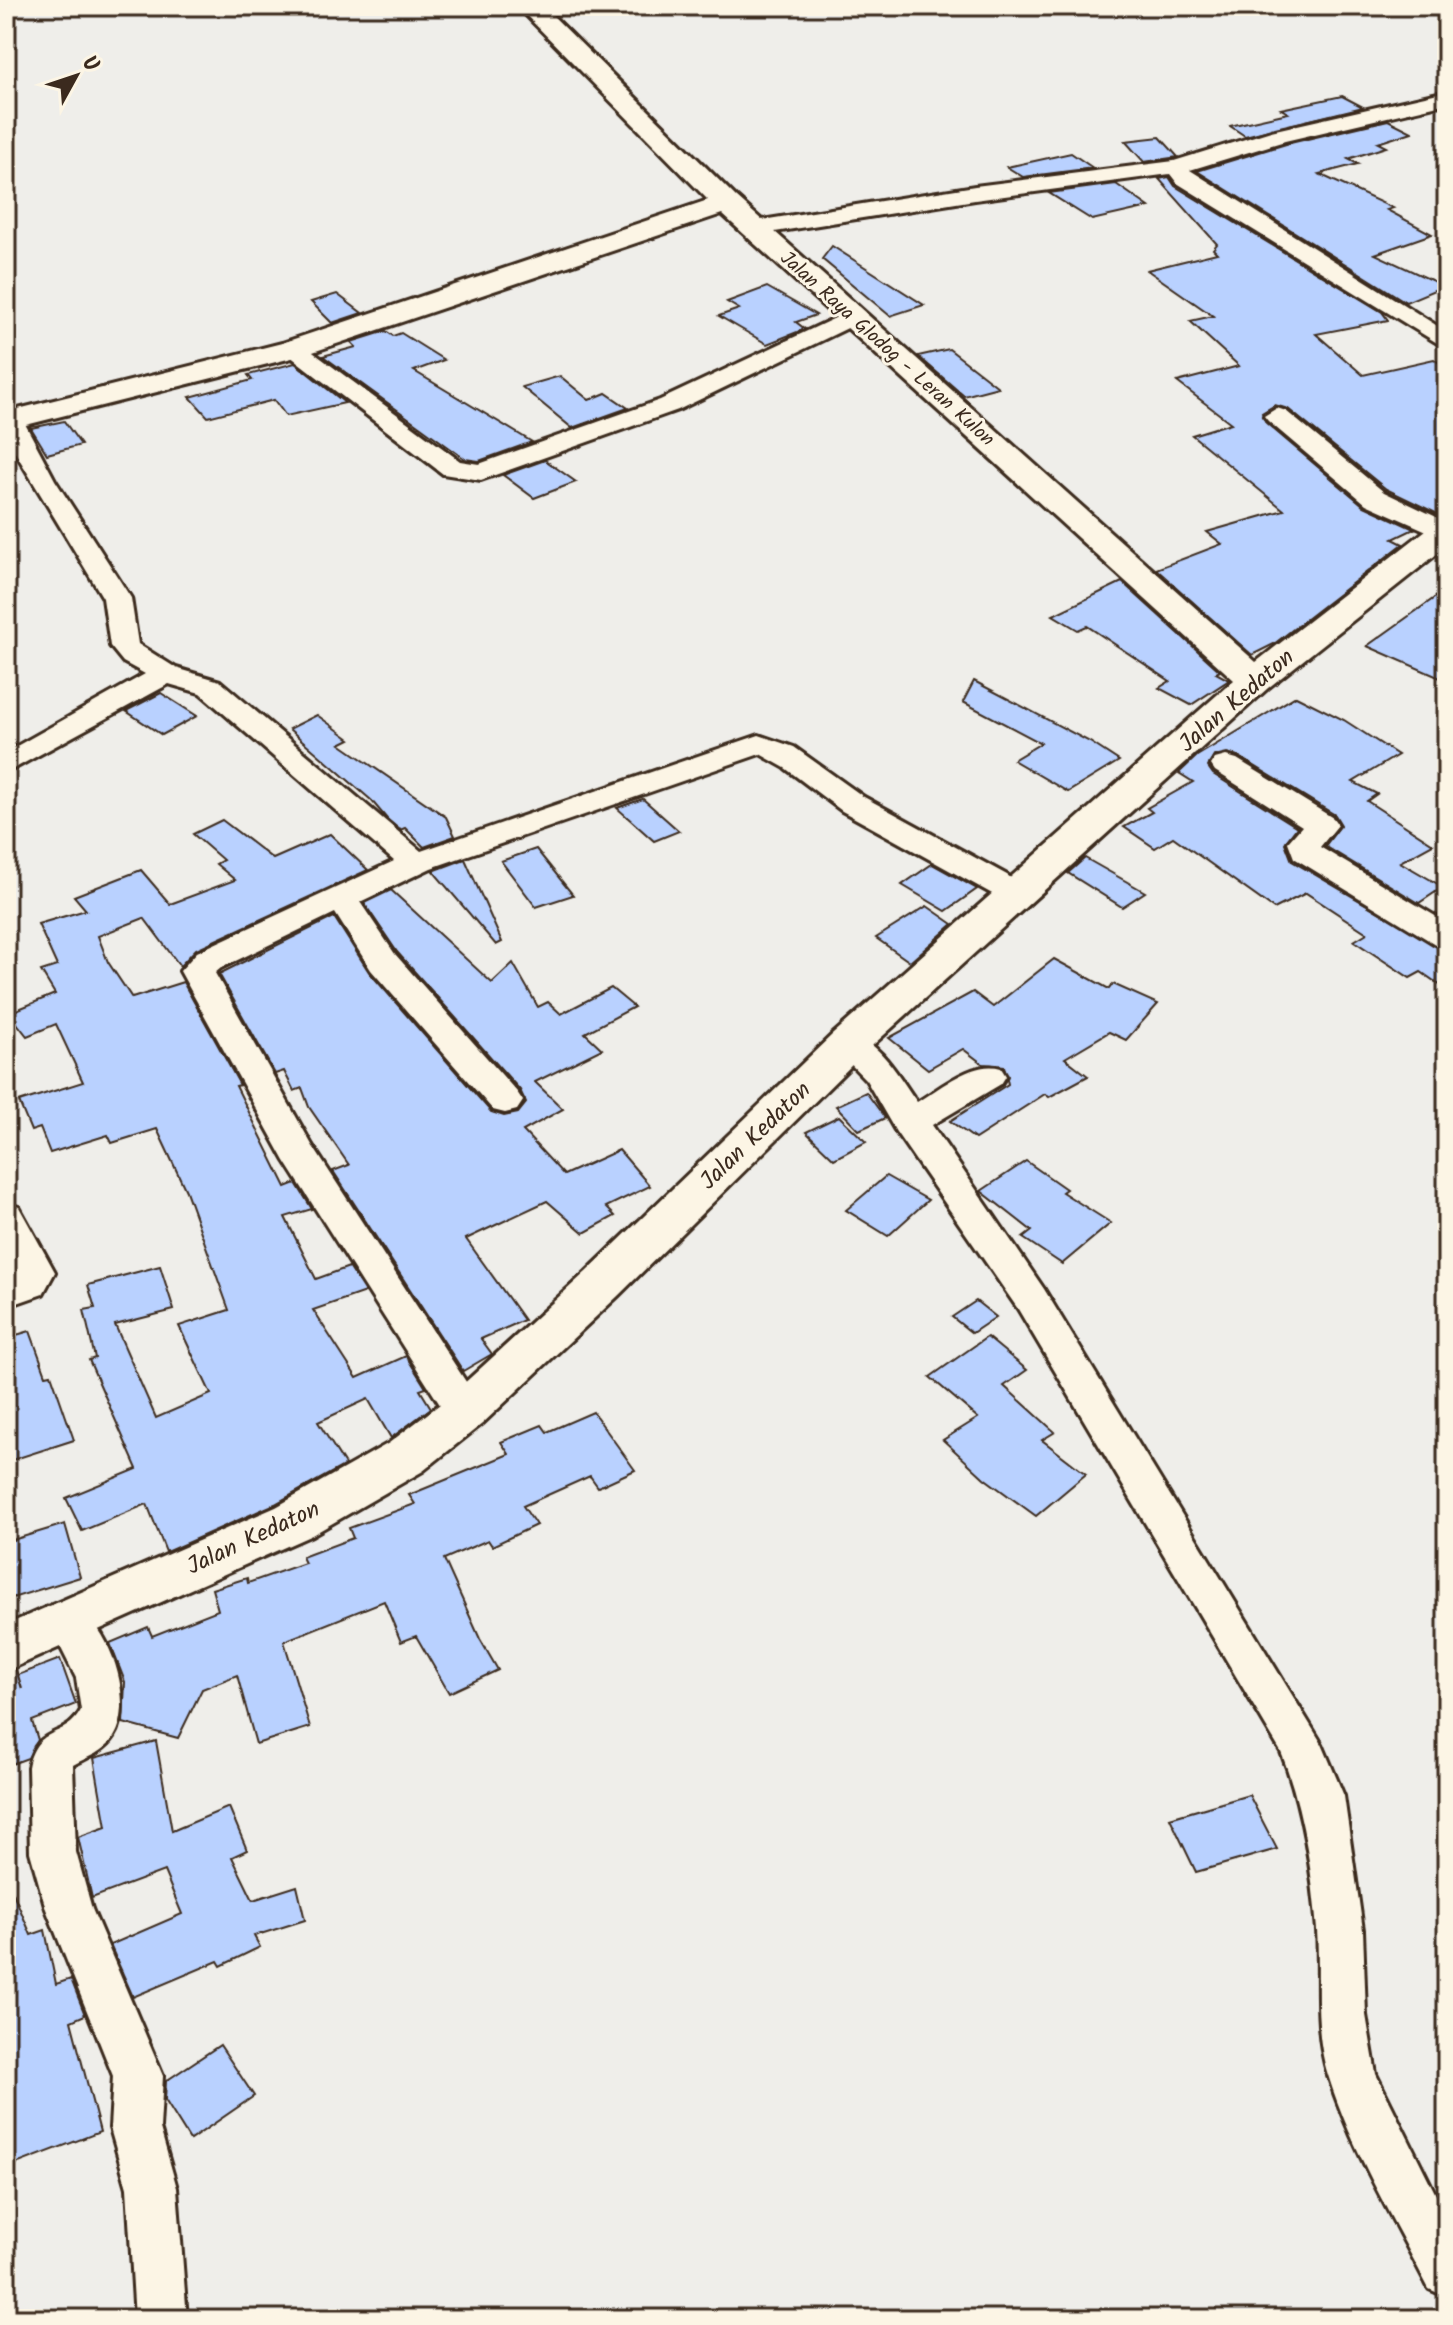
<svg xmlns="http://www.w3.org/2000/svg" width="1453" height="2325" font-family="Kalam,sans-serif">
<rect width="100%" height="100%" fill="#efeeea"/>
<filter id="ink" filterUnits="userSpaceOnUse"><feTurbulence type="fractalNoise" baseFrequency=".0125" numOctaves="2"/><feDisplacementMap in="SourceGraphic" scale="16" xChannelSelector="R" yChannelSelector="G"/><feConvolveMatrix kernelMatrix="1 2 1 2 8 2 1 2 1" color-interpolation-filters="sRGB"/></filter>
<g filter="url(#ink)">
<!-- building -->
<g fill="#b9d1ff" stroke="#3b2a1e" stroke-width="2">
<polygon points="1342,96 1363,107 1245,136 1230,126 1288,113 1281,109"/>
<polygon points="1388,120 1412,132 1378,143 1386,147 1348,159 1358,164 1319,174 1393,208 1387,210 1432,234 1375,254 1444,286 1406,302 1197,171 1286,144"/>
<polygon points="1160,137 1178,157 1144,162 1125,141"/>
<polygon points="1071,153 1093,168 1023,177 1007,167"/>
<polygon points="1169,177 1175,186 1382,312 1388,320 1316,334 1363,375 1434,359 1447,369 1447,512 1440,515 1386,489 1288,409 1275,405 1262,413 1266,423 1364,506 1414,529 1393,539 1403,544 1274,644 1252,655 1156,569 1222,544 1207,532 1284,510 1192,435 1231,423 1177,382 1239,366 1190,321 1213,316 1147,270 1217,253 1213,249 1217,244 1159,179"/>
<polygon points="1116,184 1149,207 1092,220 1049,193"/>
<polygon points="832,246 924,305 890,316 822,259"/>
<polygon points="767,287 816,315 796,322 805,329 767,344 719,316 739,309 727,302"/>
<polygon points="337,294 362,313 332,323 311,302"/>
<polygon points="386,331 393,336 401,333 444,360 414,371 532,442 479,461 465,459 323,356 356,347 351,342"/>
<polygon points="949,349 998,387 964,396 918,356"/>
<polygon points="295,363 345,403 286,416 274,400 208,417 190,397 252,380 248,375"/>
<polygon points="560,376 589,400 606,393 628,408 572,428 522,387"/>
<polygon points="64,421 81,445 47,454 31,428"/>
<polygon points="545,460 576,482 534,498 503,475"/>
<polygon points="1122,582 1220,671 1216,673 1229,680 1191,705 1159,688 1170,681 1087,626 1078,630 1053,615"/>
<polygon points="1447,589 1447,681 1367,646"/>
<polygon points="974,681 1090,742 1119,761 1068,792 1013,760 1041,743 963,702"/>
<polygon points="161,693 197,716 162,735 126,711"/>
<polygon points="1296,696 1344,720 1398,755 1353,782 1377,794 1367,801 1433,844 1400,862 1443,887 1419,903 1325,846 1341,825 1335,815 1238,756 1227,753 1214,756 1208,767 1213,774 1297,827 1285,843 1292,861 1447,952 1447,990 1421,972 1410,978 1354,941 1367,933 1306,893 1274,909 1173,837 1155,848 1124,827 1152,812 1147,808 1193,782 1179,773 1197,756"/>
<polygon points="317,715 350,739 340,744 446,817 455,836 424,847 405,828 400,830 387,819 371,800 289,729"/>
<polygon points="643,799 679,831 654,841 617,808"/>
<polygon points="222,820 273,859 330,834 368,870 196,949 180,966 144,918 98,936 108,962 132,998 183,982 240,1085 236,1086 286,1187 296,1183 312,1209 285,1217 316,1279 349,1267 365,1292 313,1310 357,1378 406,1356 426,1388 420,1390 431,1408 391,1438 368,1399 318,1422 345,1465 275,1504 166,1552 147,1504 82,1531 66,1498 137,1469 89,1360 95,1358 84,1310 95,1308 88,1285 160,1266 174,1310 115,1325 156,1418 211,1394 179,1326 229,1310 186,1191 157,1129 112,1143 108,1135 50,1153 40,1128 31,1131 19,1102 83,1082 56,1024 27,1036 9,1013 55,994 41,971 57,966 38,924 86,910 74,896 141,870 170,904 235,880 216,864 223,860 193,834"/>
<polygon points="536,849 573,895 536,907 501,861"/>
<polygon points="1085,858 1145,892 1122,907 1068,873"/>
<polygon points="465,859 502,942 496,945 433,871"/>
<polygon points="932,864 977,889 946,911 902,885"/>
<polygon points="391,890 492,983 513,963 538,1007 548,1002 561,1014 611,988 634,1007 585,1033 602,1049 535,1082 563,1109 523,1131 564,1175 619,1150 650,1186 606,1207 615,1216 584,1233 547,1201 466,1239 524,1320 481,1339 492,1354 463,1371 333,1171 349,1165 309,1107 302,1088 294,1091 284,1071 275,1074 219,974 334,917 369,972 491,1112 504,1116 518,1113 526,1103 520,1090 397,952 364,903"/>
<polygon points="927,906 953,924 910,962 876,938"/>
<polygon points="1054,959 1109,989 1113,984 1158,1004 1126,1040 1109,1032 1065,1058 1088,1076 1049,1097 1045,1094 975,1139 950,1121 1008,1084 1004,1066 983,1064 963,1049 928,1069 889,1038 973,992 993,1007"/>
<polygon points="866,1092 885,1118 859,1130 836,1106"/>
<polygon points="839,1116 866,1142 834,1159 806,1132"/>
<polygon points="1026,1161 1066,1189 1062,1192 1111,1223 1062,1264 1023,1238 1032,1231 981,1191"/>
<polygon points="886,1176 928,1200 888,1236 846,1210"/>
<polygon points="976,1301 996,1317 972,1333 952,1317"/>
<polygon points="30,1331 46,1375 51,1374 74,1440 6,1462 6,1338"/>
<polygon points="987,1337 1027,1370 1004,1386 1055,1432 1042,1440 1086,1474 1036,1516 984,1478 943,1440 978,1418 930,1377"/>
<polygon points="593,1412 635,1470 598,1487 590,1476 523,1506 536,1525 492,1546 488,1540 444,1559 480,1639 498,1670 449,1693 416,1636 401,1642 384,1601 284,1641 310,1727 256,1744 237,1675 202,1689 178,1738 123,1723 125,1682 110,1643 148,1627 152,1636 218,1610 212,1589 247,1578 248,1583 305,1563 302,1557 353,1538 349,1528 415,1504 409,1495 509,1454 501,1442 542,1425 547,1432"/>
<polygon points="65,1524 80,1577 6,1600 6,1542"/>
<polygon points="60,1659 76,1704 32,1721 38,1740 28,1758 6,1766 6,1674 16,1670 22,1689 18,1675"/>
<polygon points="156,1741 172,1831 229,1807 247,1850 232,1857 253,1900 297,1886 305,1920 254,1936 260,1947 221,1966 218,1961 133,1997 110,1945 182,1914 164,1871 92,1898 78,1837 106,1827 94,1758"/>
<polygon points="1249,1795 1277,1849 1196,1872 1170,1818"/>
<polygon points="6,1876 31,1935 45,1930 56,1984 71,1979 85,2015 71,2021 100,2132 11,2166 6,2142"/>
<polygon points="220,2045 254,2096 190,2140 165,2100 166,2081"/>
</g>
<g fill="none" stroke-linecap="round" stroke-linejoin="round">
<!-- street casing -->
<g stroke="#3b2a1e" stroke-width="6">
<g id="street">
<polygon points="1447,91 1447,103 1285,141 1190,170 1447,332 1447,349 1177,183 1170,174 975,200 756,235 745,228 756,221 975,186 1174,161 1271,131"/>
<polygon points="852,310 860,312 864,317 860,322 678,410 481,480 443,474 281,349 293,342 302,344 460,461 479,464 660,400"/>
<polygon points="1277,408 1286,411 1384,492 1447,522 1447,540 1366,504 1268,421 1264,416"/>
<polygon points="10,412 23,420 55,480 131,598 138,644 176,668 220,681 421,851 759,735 794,747 864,797 1007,875 1032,894 1027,901 1016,904 1005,901 842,811 785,768 760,754 431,868 360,902 395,954 517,1092 523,1101 517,1110 505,1113 493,1110 371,970 335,913 221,968 215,973 312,1145 485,1411 479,1422 465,1426 451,1422 285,1161 180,971 197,952 394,861 200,693 169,684 6,773 6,752 145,674 123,662 110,646 103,598 6,437 6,413"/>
<polygon points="1226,756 1237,759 1333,818 1338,825 1320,847 1447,923 1447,948 1435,944 1294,858 1288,842 1302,826 1215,771 1211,765 1215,759"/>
<path d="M848,1032C880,1041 899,1077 917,1102C941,1088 973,1060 1001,1068L1006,1076L1001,1084L932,1125L1044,1289L1322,1744L1344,1796L1363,1930L1366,2015L1376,2074L1447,2217V2297L1429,2289C1394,2220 1351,2149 1328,2075C1313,2028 1320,1978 1317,1930C1312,1870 1303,1808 1281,1752L1018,1309L896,1132L866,1080L831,1044L836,1036Z"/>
<polygon points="6,1203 19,1207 55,1272 43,1294 6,1307 6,1278 17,1272 6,1251"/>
<path d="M68,1602C107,1616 137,1701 114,1737C104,1752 88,1757 73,1765L76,1852L92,1909L163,2076L160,2128L177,2188L187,2319H135L127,2188L110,2128L113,2076L46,1909L30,1852L28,1767C38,1722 65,1741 81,1710L76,1678L47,1620L53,1607Z"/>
</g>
</g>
<!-- secondary casing -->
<g stroke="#3b2a1e" stroke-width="6">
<polygon id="secondary" points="517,6 543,6 736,197 1256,662 1435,523 1447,520 1447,546 1268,688 863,1054 618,1296 482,1424 423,1471 312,1535 6,1671 6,1625 276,1507 389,1443 448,1398 586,1272 833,1034 1234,680 722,214 304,355 6,430 6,412 282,343 708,200"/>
</g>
<!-- street -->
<use href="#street" fill="#fcf5e5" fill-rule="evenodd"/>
<!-- secondary -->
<use href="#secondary" fill="#fcf5e5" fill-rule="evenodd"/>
</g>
</g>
<g text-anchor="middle" stroke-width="6" stroke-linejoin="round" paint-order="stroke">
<!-- far-street labels -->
<g font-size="20" fill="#3b2a1e" stroke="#fcf5e5">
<text transform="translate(888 348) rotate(42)" y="7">Jalan Raya Glodog - Leran Kulon</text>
</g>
<!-- street labels -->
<g font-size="24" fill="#3b2a1e" stroke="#fcf5e5">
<text transform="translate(1236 700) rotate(-41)" y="8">Jalan Kedaton</text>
<text transform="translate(755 1135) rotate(-44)" y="8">Jalan Kedaton</text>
<text transform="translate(253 1537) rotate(-25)" y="8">Jalan Kedaton</text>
</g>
</g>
<!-- margin -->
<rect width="1453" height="2325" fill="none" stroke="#fcf5e5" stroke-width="32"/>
<rect x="16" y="16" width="1421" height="2293" fill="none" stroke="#3b2a1e" stroke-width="3" filter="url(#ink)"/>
<!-- north arrow -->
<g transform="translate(76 76) rotate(50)" stroke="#fcf5e5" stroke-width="6" paint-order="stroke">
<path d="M0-6L14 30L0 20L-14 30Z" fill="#3b2a1e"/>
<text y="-12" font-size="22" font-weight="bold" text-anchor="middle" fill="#3b2a1e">U</text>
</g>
</svg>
